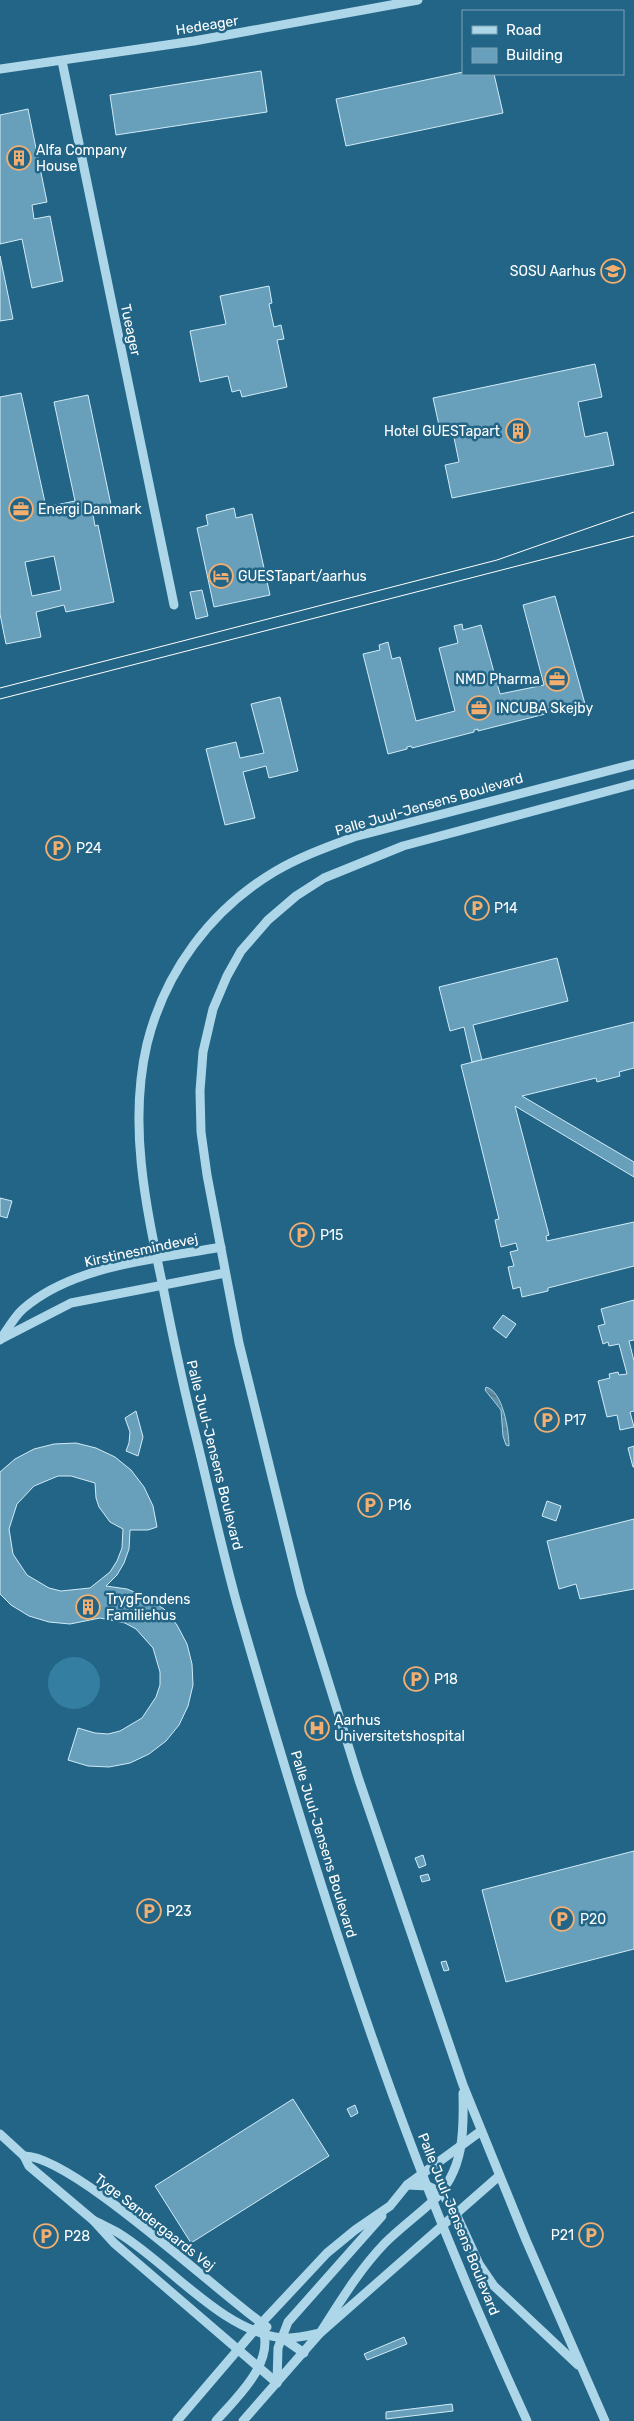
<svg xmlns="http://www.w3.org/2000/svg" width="634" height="2421" font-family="Rubik,sans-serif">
<defs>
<pattern id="water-waves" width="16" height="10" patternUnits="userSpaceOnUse" patternTransform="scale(1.25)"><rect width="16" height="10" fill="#618ea4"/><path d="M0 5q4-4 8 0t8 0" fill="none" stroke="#597481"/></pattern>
</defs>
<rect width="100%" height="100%" fill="#236586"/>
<!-- pitch -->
<circle fill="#347fa1" cx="74" cy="1683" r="26"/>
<!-- water -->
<path fill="url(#water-waves)" stroke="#a1d4ea" d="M486,1387C503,1391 509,1431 509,1446L506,1445L503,1436L501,1410L485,1390Z"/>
<!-- building -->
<g fill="#68a0bb" stroke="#d1ebf7" fill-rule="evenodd">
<polygon points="261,71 267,112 116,135 110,95"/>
<polygon points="463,72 494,74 503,113 346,146 336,99"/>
<polygon points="28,109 47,202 32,205 34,219 50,216 63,281 32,288 22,239 0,244 0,115"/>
<polygon points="0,256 13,319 0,321"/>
<polygon points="269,286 272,303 269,304 274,327 281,325 284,339 277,340 287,387 242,397 240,390 232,392 228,376 200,382 190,331 226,324 220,296"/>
<polygon points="595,364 602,397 578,402 585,437 607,432 614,465 452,498 445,465 459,462 452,428 440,430 433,398"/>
<path d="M21,393L46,507L75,501L54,402L88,395L111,505L92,509L95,526L98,525L114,602L66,612L64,605L36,612L41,637L6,644L0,614V397ZM54,556L61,590L32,596L25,562Z"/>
<polygon points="234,508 236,518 252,514 270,595 214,607 197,528 208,525 206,515"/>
<polygon points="202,590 208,616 196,619 190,592"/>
<polygon points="555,596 585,704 478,731 478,729 474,730 474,732 412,748 411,746 407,747 407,749 388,754 363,654 380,650 379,645 388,642 392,659 400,657 416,721 455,711 439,648 458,643 454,626 462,624 463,630 481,625 500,694 544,685 523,605"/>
<polygon points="280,697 298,771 269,778 266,766 243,772 255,818 225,825 206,749 236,742 240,758 264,753 251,704"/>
<polygon points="557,958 568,1001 473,1025 482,1060 472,1062 464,1027 450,1031 439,987"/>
<polygon points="634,1022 634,1068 619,1072 620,1076 597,1082 596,1078 522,1096 634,1162 634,1177 515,1106 549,1235 546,1236 547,1241 634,1222 634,1266 548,1288 548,1291 522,1297 520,1287 513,1289 508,1267 514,1266 510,1252 518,1250 517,1247 516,1243 501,1247 495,1220 499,1219 461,1065"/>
<polygon points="0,1198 12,1201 7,1218 0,1216"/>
<polygon points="634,1300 634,1340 629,1341 634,1361 634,1411 630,1412 634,1427 620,1430 617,1415 607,1417 598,1381 610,1378 609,1374 618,1372 619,1375 627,1374 619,1344 609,1346 608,1342 603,1344 598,1326 605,1324 601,1309"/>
<polygon points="503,1315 516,1324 506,1338 493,1328"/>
<polygon points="136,1411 143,1437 138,1456 126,1451 129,1443 130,1432 125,1418"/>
<path d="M76,1443L96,1448L115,1457L131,1470L144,1487L153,1506L157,1527L148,1530H130L129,1549L124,1563L117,1575L106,1586L127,1589L146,1597L164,1609L177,1625L187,1644L192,1664L193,1685L188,1706L179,1725L166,1741L149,1754L130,1763L109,1767L88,1766L68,1760L78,1728L95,1733L108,1734L120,1731L142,1718L156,1697L160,1685V1672L153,1648L136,1629L125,1623L100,1618L70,1624L49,1622L29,1616L11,1605L0,1594V1472L15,1459L34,1449L54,1444ZM58,1476H71L95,1483L96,1498L99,1507L110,1522L123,1529L122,1548L117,1561L110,1572L90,1588L61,1591L49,1588L27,1575L13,1554L9,1529L17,1504L34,1486Z"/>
<polygon points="634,1446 634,1467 633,1467 628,1448"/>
<polygon points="547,1501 561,1506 556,1521 542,1516"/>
<polygon points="634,1519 634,1589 580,1599 576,1584 559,1589 547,1541"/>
<polygon points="634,1851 634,1949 506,1982 482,1890"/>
<polygon points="423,1855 426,1865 419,1868 415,1858"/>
<polygon points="428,1874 430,1880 422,1882 420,1876"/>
<polygon points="446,1961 449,1970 444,1971 441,1962"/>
<polygon points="293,2099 329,2156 191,2243 155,2186"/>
<polygon points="355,2105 358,2113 351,2117 347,2109"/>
<polygon points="404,2337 407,2344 367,2360 364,2354"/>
<polygon points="452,2404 453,2411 386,2419 386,2412"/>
</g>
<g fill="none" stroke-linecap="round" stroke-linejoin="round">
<!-- minor -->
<g stroke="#add6e9" stroke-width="9">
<polyline points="62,61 174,605"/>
<polyline points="0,69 194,41 418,0"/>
<polyline points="3,1338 71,1303 225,1273"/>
<path d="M0,1340C7,1330 14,1317 23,1309C73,1265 157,1259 221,1247"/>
<polyline points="0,2134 24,2156 29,2166 93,2220 114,2243 277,2383"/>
<path d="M24,2156C72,2155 219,2294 267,2327"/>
<polyline points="407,2185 428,2186 441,2192 456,2214 479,2264 494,2286 578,2365"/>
<path d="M93,2220C102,2225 112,2229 120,2234C170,2265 222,2331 282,2338C295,2339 307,2336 320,2333C340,2302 359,2270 385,2243C400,2228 418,2215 434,2200C464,2170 464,2132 463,2093"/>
<polyline points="281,2337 304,2353"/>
<polyline points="277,2383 278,2348 288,2322 382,2216"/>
<polyline points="177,2421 254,2331 327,2253 355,2230 390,2206 407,2185 481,2131"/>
<path d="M216,2421C237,2397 274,2364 263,2329"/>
<polyline points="243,2421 320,2333 499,2176"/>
<path d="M527,2421C504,2370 481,2320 460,2268C371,2055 303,1833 239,1611C223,1555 211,1498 197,1441C184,1390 173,1338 163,1287C146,1207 128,1125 147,1044C165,971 211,910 274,872C299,857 327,847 354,837L634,764"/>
<polyline points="605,2421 526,2240 463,2085 359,1780 301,1594 239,1343 207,1175 201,1132 200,1091 203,1052 213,1009 227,976 241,951 268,920 296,896 324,878 403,846 634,784"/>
</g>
<!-- tram -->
<g stroke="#fff" stroke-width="1">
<polyline points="0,688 497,560 634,512"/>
<polyline points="0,699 634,536"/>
</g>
</g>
<!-- icons -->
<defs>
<g id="building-ring" transform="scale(1.25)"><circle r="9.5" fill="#236586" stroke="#f4af70" stroke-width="1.5"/><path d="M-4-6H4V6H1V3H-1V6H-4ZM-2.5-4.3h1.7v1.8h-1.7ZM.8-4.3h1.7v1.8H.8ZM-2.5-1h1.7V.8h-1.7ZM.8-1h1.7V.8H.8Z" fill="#f4af70"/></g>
<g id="university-ring" transform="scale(1.25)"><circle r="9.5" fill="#236586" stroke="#f4af70" stroke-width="1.5"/><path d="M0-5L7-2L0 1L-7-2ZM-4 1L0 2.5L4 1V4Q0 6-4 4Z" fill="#f4af70"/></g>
<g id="office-ring" transform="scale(1.25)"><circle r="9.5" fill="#236586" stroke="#f4af70" stroke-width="1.5"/><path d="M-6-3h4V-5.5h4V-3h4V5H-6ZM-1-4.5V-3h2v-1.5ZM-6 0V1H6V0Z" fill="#f4af70"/></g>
<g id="hotel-ring" transform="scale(1.25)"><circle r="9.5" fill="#236586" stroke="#f4af70" stroke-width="1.5"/><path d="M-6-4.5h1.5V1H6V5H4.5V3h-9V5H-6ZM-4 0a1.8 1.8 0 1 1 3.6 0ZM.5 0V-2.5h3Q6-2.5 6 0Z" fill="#f4af70"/></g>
<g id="parking-ring" transform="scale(1.25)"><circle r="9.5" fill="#236586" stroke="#f4af70" stroke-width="1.5"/><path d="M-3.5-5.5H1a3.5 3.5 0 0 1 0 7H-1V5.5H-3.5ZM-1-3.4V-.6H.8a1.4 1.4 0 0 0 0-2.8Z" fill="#f4af70"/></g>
<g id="hospital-ring" transform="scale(1.25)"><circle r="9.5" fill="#236586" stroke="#f4af70" stroke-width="1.5"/><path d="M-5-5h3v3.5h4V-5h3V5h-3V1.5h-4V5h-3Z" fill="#f4af70"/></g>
</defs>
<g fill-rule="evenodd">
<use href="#building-ring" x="19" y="158"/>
<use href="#university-ring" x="613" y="271"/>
<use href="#building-ring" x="518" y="431"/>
<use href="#office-ring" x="21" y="509"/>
<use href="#hotel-ring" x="221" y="576"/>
<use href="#office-ring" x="557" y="679"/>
<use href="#office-ring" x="479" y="708"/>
<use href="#parking-ring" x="58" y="848"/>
<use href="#parking-ring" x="477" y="908"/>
<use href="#parking-ring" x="302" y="1235"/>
<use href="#parking-ring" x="547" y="1420"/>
<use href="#parking-ring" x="370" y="1505"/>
<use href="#building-ring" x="88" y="1607"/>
<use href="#parking-ring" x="416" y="1679"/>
<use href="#hospital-ring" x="317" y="1728"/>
<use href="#parking-ring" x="149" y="1911"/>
<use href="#parking-ring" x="562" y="1919"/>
<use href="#parking-ring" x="591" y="2235"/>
<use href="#parking-ring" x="46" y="2236"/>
</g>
<g text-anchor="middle" stroke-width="5" stroke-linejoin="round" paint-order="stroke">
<!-- street labels -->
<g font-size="14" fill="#fff" stroke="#236586">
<text transform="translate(207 25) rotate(-9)" y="5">Hedeager</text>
<text transform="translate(131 330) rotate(78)" y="5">Tueager</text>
<text transform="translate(429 804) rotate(-16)" y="5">Palle Juul-Jensens Boulevard</text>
<text transform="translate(141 1250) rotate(-12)" y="5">Kirstinesmindevej</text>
<text transform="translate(215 1455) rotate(76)" y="5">Palle Juul-Jensens Boulevard</text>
<text transform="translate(324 1844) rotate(73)" y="5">Palle Juul-Jensens Boulevard</text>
<text transform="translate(155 2222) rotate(38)" y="5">Tyge Søndergaards Vej</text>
<text transform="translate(459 2224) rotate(68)" y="5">Palle Juul-Jensens Boulevard</text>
</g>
<!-- poi labels -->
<g font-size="14" fill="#fff" stroke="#236586" text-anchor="start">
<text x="36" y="155">Alfa Company<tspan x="36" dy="16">House</tspan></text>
<text x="596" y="276" text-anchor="end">SOSU Aarhus</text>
<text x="500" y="436" text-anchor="end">Hotel GUESTapart</text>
<text x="38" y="514">Energi Danmark</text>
<text x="238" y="581">GUESTapart/aarhus</text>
<text x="540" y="684" text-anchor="end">NMD Pharma</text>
<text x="496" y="713">INCUBA Skejby</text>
<text x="76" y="853">P24</text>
<text x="494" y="913">P14</text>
<text x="320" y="1240">P15</text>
<text x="564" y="1425">P17</text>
<text x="388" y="1510">P16</text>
<text x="106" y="1604">TrygFondens<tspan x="106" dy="16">Familiehus</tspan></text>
<text x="434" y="1684">P18</text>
<text x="334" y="1725">Aarhus<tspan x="334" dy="16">Universitetshospital</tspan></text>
<text x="166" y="1916">P23</text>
<text x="580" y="1924">P20</text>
<text x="574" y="2240" text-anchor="end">P21</text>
<text x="64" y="2241">P28</text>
</g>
</g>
<!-- legend -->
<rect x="462" y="10" width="162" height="65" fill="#236586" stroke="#7ba3b6"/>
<rect x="472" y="26" width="25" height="8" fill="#add6e9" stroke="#7ba3b6"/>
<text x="506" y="35" font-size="15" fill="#ffffff">Road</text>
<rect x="472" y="48" width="25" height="15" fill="#68a0bb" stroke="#7ba3b6"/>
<text x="506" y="60" font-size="15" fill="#ffffff">Building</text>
</svg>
